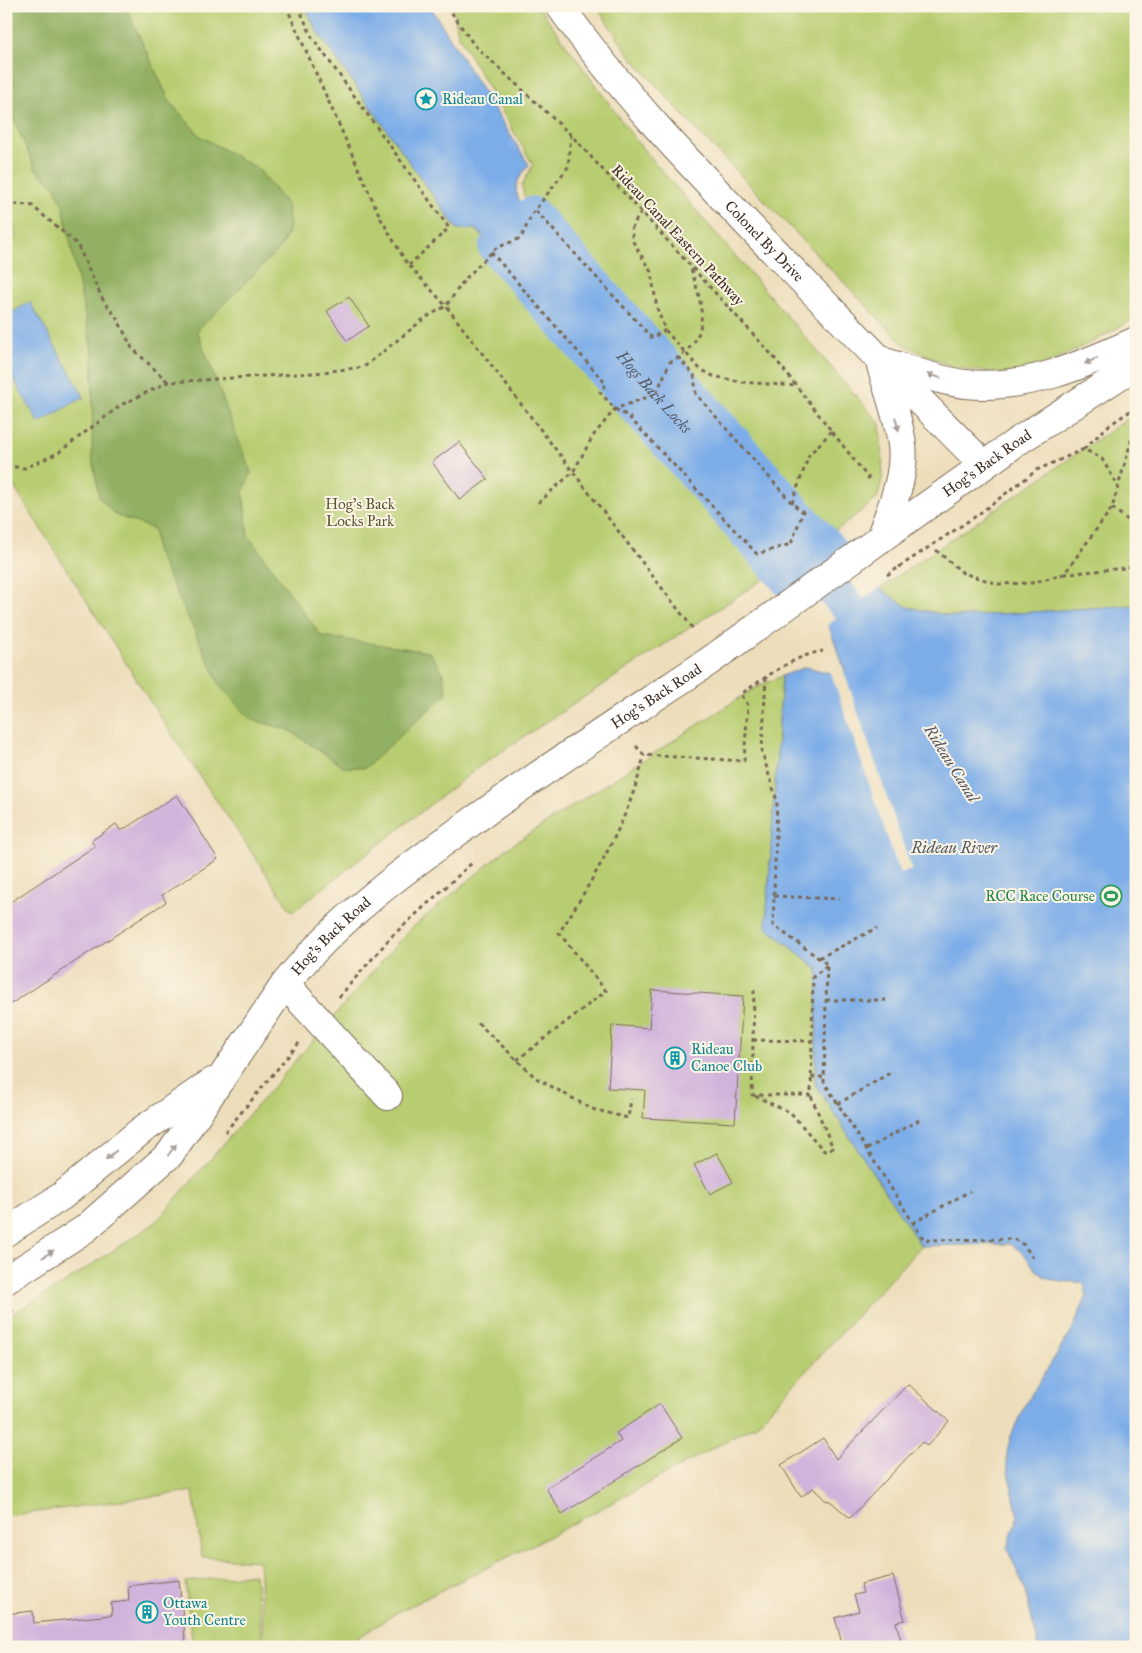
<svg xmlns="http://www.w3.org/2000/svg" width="1142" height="1653" font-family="'IM FELL Great Primer',serif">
<rect width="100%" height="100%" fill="#fcf5e5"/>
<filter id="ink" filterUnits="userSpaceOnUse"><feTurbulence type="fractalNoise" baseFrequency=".02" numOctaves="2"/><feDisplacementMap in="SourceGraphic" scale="10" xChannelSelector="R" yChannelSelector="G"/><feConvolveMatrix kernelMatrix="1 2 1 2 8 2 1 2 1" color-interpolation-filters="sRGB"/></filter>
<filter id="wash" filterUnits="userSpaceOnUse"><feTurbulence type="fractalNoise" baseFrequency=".0096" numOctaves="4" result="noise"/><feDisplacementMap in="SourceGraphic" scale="20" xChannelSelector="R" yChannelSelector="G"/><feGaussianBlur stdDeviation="1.12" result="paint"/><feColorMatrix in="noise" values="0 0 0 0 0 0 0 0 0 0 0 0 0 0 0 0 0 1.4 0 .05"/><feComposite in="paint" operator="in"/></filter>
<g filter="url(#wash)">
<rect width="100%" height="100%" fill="#eddebb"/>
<!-- green -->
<g fill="#b8cd71" stroke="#7a7c48">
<polygon points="6,6 305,6 318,33 457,229 475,229 496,248 779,569 484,763 292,912 164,723 6,474 6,244 16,237 6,201"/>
<polygon points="453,6 538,6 637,142 880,424 883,475 877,499 827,537 700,387 524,196 522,185 533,165 458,35"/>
<polygon points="596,6 1136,6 1136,317 1104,336 1049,363 1004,374 953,367 904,345 690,123 631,57"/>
<polygon points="1136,413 1136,605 956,617 907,607 879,589"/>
<polygon points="782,676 766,927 818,969 815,1084 921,1246 756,1425 554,1534 396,1613 344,1647 264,1647 259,1561 202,1557 193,1491 6,1516 6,1317 55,1289 155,1223 408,931 509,847 755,688"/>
<polygon points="255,1574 263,1647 193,1647 185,1582"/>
</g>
<!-- forest -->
<polygon fill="#92b063" stroke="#666d40" points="6,6 125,6 170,102 200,136 258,169 287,205 290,227 281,247 197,331 251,473 243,492 248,536 321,636 429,652 442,671 447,693 365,768 344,767 289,730 250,719 221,687 156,550 154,529 115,515 99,497 92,456 93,355 63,206 55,186 36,170 6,102"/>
<!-- water -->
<g fill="#7dade8" stroke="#5c6c83">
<path d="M305,6H430L529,165C512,184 511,197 532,214L496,248L475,229H457L318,33Z"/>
<polygon points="30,302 84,397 39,423 6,366 6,316"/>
<path d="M839,560L907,607L956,617L1136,605V1647H1039L1024,1587L1007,1548L1018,1516L1007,1467V1452L1011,1436L1026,1403L1072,1330L1087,1296L1084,1283C1072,1281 1056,1283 1044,1276C1031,1269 1029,1253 1009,1244L921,1246L815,1084L818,969L766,927L782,676L806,667L834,674L845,670L828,625L796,589Z"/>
</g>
<!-- pier -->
<g fill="#eddebb">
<polygon points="840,558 880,587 826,626 794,591"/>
<polygon points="828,625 912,870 900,874 830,670 834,672 842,669 826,627"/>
</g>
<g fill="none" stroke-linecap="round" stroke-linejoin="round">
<!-- canal -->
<g stroke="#7dade8" stroke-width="35">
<path id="s1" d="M489,189L521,238L656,394L846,604"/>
<polygon points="532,214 801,518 839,560 796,589 496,248"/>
</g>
</g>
<g id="blocks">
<!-- building -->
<g fill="#d0b4db">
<polygon points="349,297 369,326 347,341 327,311"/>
<polygon points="459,442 488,479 460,500 432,462"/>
<polygon points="177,795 218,859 162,895 166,902 6,1007 6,905 95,846 91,841 116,824 121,831"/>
<polygon points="652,990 743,996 735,1123 643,1118 645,1090 608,1088 612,1025 649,1028"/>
<polygon points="717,1153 733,1182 710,1194 694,1165"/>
<polygon points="908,1384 949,1421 927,1446 922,1442 850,1518 830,1501 825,1500 813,1488 801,1497 781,1465 823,1438 836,1459"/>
<polygon points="660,1404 682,1438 562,1514 546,1488 621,1441 616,1433"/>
<polygon points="893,1576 905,1620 896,1622 903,1647 843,1647 835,1618 859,1611 854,1595 863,1593 861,1584"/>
<polygon points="179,1580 186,1647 6,1647 6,1614 33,1611 34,1623 112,1615 111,1603 129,1601 128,1586"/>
</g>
</g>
</g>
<g filter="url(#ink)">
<use href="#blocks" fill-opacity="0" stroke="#796955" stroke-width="1"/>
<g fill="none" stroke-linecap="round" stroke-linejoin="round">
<!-- minor casing -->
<g stroke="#796955" stroke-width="30">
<polyline id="minor" points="285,984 388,1096"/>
</g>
<!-- major casing -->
<g stroke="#796955" stroke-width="30">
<g id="major">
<path id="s2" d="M560,6C619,90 690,164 761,238C835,314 909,390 984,465"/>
<path d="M881,361C906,368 941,382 966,384C1026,390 1083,365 1136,341"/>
<path d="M880,362C887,389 899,418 902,445C906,477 890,510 880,539"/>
<path id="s3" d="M880,539L1018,441L1136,365"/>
<polyline points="6,1232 62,1196 142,1130 212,1082"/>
<path id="s4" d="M6,1280L85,1229L170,1154L285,984C337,919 403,871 470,823C548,767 628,715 708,662"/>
</g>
</g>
<!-- path -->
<g stroke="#796955" stroke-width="3" stroke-dasharray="4 4" stroke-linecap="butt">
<polyline points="286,6 381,219 406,262 446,306 694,630"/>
<polyline points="298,6 312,37 449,228 409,265"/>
<polyline points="447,6 474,45 571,135 773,356 869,479"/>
<polyline points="6,204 31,205 77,244 102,298 118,320 132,348 168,382"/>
<polyline points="536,211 652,338 665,330"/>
<polyline points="641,212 632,227 632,240 651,272 657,308 665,330 700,369 713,376 741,382 796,386"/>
<polyline points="491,252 606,384 600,392 615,409 628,416 757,554 791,544 803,512 792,503 696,394 694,375 679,358"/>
<polyline points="1084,449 1108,426 1136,407"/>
<polyline points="6,466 25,468 58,453 121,405 168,382 314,373 364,367 425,318 446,306 465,279 496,248 521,238 532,214 568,167 571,135"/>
<path d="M538,503L573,472L593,436L615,409L656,394L670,362C677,359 681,356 686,351C713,327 698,294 690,265"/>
<polyline points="792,503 809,455 832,431"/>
<polyline points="1112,508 1136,526"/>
<polyline points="936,550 963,573 998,584 1032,583 1064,574 1112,508 1136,424"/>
<polyline points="899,567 976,516 1037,470 1084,449 1102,459 1118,486"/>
<polyline points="1064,574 1136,567"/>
<polyline points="766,677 762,752 777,801 773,925 827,964 824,1082 924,1240 1014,1239 1024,1245 1033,1258"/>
<path d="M636,746L644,755L744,761L748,705L741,694C767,677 792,656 823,651"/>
<polyline points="774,896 840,899"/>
<polyline points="819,958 877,928"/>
<polyline points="754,990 752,1095 811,1095 813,977 827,965"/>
<polyline points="339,997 391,937 472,863"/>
<polyline points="826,1000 887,1000"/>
<polyline points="478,1023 536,1078 592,1109 628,1118 631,1099"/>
<polyline points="753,1040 812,1041"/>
<path d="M517,1060L606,991L559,933C594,878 630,819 644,755"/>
<polyline points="811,1077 824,1077"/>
<polyline points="755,1096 791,1113 824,1151 833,1148 811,1096"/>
<polyline points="838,1104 893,1071"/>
<polyline points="225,1132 299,1043"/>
<polyline points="867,1149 919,1120"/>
<polyline points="913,1223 970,1191"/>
<polyline points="6,1317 13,1310"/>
</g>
<!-- minor -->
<use href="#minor" stroke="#fff" stroke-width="28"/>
<!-- major -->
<use href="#major" stroke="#fff" stroke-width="28"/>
<!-- major-bridge casing -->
<g stroke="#796955" stroke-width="30" stroke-linecap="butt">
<polyline id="major-bridge" points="708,662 880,539"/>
</g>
<!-- path-bridge -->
<polyline stroke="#796955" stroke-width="3" stroke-dasharray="4 4" stroke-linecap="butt" points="887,575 899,567"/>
<!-- major-bridge -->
<use href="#major-bridge" stroke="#fff" stroke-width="28"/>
</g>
<!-- one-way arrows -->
<defs><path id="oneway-solid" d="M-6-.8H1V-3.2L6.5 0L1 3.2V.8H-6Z" transform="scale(1.25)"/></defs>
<g fill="#a79f9a">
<use href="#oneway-solid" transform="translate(1091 361) rotate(156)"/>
<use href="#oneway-solid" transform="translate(934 376) rotate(-164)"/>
<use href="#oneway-solid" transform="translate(897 424) rotate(75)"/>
<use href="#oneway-solid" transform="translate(172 1150) rotate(-53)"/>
<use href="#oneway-solid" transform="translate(111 1155) rotate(140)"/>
<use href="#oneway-solid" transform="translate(48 1254) rotate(-34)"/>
</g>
</g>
<!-- icons -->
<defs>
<g id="sight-ring" transform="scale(1.125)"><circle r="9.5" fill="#fcf5e5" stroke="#0f9aa8" stroke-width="1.5"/><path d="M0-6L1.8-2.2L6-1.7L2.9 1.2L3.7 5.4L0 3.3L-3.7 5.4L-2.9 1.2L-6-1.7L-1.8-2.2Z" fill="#0f9aa8"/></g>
<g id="stadium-ring" transform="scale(1.125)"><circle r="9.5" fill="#fcf5e5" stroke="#2e9e5b" stroke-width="1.5"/><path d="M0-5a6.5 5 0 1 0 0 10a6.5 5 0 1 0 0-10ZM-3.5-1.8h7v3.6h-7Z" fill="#2e9e5b"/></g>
<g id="building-ring" transform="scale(1.125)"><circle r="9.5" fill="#fcf5e5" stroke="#0f9aa8" stroke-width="1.5"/><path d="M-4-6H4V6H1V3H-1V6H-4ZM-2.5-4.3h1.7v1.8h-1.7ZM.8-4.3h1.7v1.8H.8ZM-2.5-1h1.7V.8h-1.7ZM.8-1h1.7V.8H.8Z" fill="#0f9aa8"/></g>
</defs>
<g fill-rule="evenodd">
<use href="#sight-ring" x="426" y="99"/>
<use href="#stadium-ring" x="1111" y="896"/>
<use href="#building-ring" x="675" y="1058"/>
<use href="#building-ring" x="147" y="1612"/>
</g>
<g text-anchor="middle" stroke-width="4" stroke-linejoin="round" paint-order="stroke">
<!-- culture labels -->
<g font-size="15" fill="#0d838f" stroke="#fcf5e5" text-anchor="start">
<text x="442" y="104">Rideau Canal</text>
<text x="691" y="1054">Rideau<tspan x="691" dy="17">Canoe Club</tspan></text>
<text x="163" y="1608">Ottawa<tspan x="163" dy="17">Youth Centre</tspan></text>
</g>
<!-- street labels -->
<g font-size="15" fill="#3b2a1e" stroke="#fcf5e5">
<text transform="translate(678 235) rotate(47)" y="5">Rideau Canal Eastern Pathway</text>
<text dy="5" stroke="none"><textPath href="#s2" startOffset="312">Colonel By Drive</textPath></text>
<text dy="5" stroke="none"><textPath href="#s3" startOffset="131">Hog's Back Road</textPath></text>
<text dy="5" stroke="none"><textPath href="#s4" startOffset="884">Hog's Back Road</textPath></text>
<text dy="5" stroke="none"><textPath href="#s4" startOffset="479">Hog's Back Road</textPath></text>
</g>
<!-- park labels -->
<g font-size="15" fill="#5a5333" stroke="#fcf5e5">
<text x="360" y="509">Hog's Back<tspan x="360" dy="17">Locks Park</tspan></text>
</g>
<!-- leisure labels -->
<g font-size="15" fill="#27864d" stroke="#fcf5e5" text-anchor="end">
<text x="1095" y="901">RCC Race Course</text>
</g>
<!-- water labels -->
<g font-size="16" font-style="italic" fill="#525865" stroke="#fcf5e5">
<text dy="6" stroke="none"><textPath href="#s1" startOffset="262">Hogs Back Locks</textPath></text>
<text transform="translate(952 763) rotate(58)" y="6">Rideau Canal</text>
<text x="954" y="853">Rideau River</text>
</g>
</g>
<!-- margin -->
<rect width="1142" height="1653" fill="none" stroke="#fcf5e5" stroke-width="25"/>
</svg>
